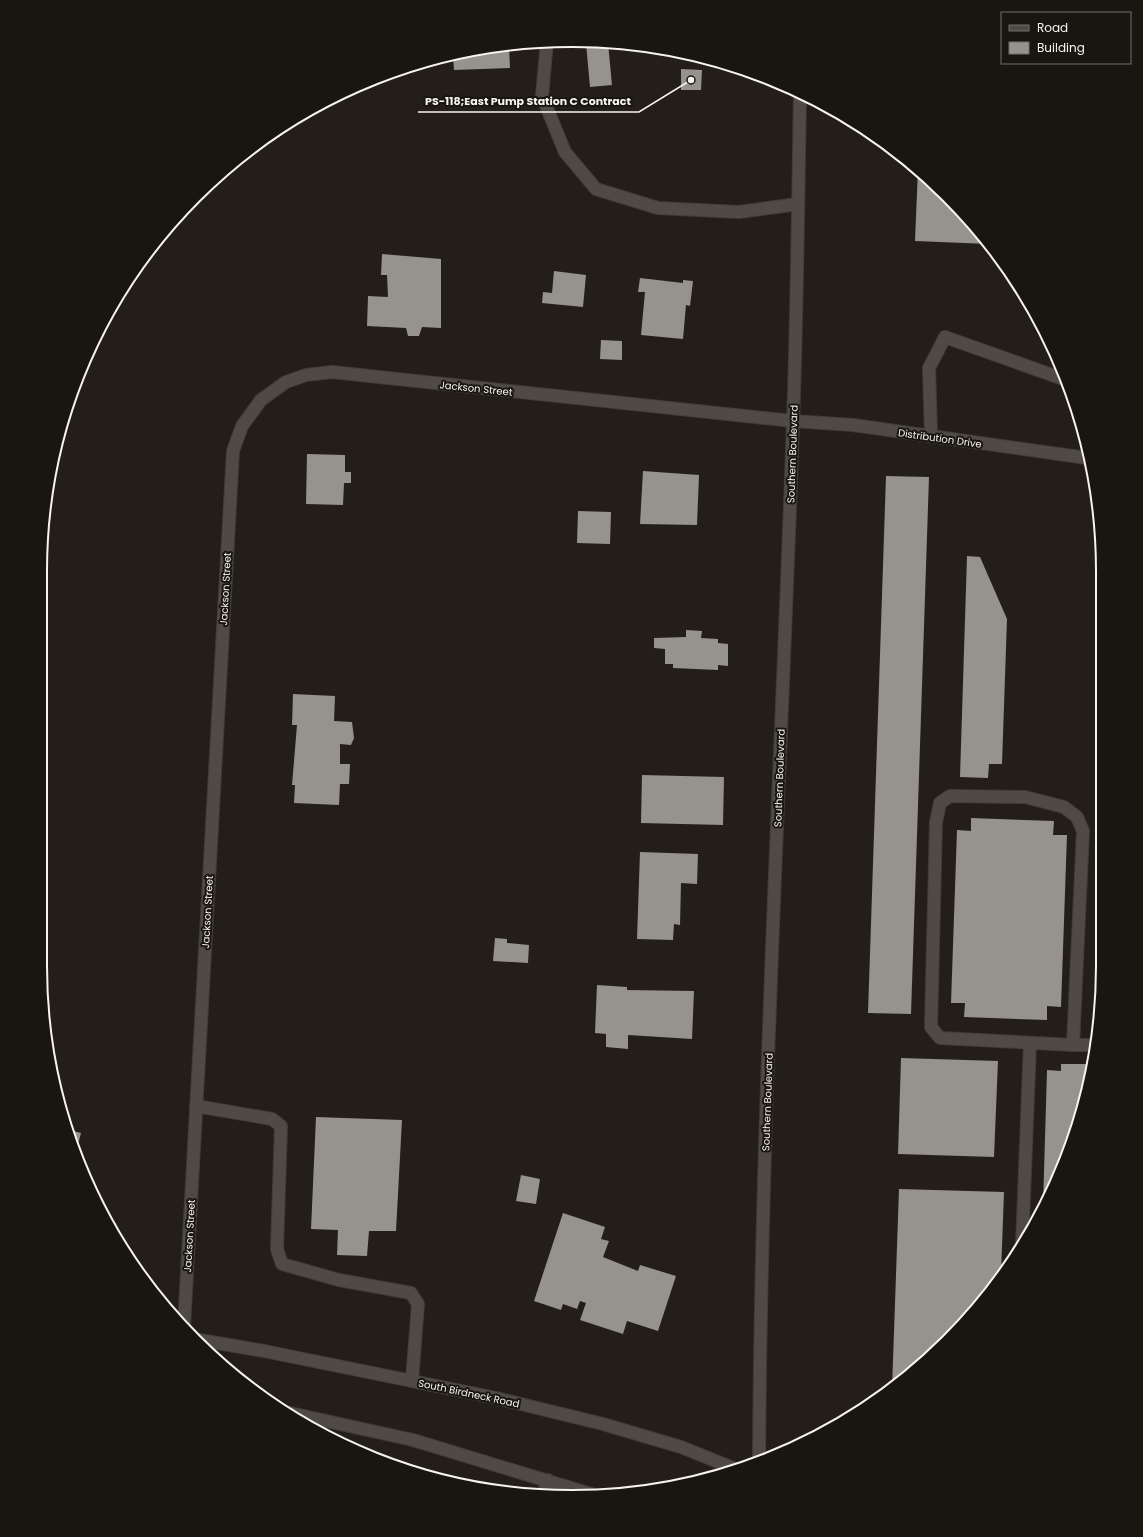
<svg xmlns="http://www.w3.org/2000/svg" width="1143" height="1537" font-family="Poppins,sans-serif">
<rect width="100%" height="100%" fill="#231e19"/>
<!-- building -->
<g fill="#95938b">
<polygon points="586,43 608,43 612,85 590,87"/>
<polygon points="509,46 510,68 454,70 453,55"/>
<polygon points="681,69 702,70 701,90 681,90"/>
<polygon points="918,169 922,172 989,244 915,241"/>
<polygon points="382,254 441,259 441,328 422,327 419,336 408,336 406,328 367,326 368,296 388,297 387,275 381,275"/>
<polygon points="554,271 586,275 583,307 542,303 543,292 552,293"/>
<polygon points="640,278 683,283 683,280 693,281 690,306 686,305 683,339 641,335 645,292 638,292"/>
<polygon points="601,340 622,341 622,360 600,359"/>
<polygon points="307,454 345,455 345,472 351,472 351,483 344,483 343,505 306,504"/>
<polygon points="643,471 699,475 697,525 640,524"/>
<polygon points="886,476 929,477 911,1014 868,1013"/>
<polygon points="578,511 611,512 610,544 577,543"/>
<polygon points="967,556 980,557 1007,619 1002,764 989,764 988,778 960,777"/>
<polygon points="686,630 702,631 701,638 718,639 718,643 728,644 728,666 718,665 718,670 673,668 673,664 665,664 665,649 654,648 654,638 686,637"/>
<polygon points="293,694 335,696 334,721 352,722 354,738 351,745 340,744 340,764 350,764 349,784 340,784 339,805 294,803 295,785 292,785 297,725 292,725"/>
<polygon points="642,775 724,777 723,825 641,823"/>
<polygon points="971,818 1054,821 1053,835 1067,835 1061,1007 1047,1006 1047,1020 964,1017 965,1003 951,1003 957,830 971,831"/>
<polygon points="640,852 698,854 697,884 681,883 680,925 674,924 673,940 637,939"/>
<polygon points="495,938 507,939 507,943 529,945 528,963 493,961"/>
<polygon points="1100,979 1102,979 1102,1000 1100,1009"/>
<polygon points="597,985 627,987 627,990 694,991 692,1039 628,1035 628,1049 606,1047 606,1034 595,1033"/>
<polygon points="901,1058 998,1061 994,1157 898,1154"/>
<polygon points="1061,1064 1089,1064 1075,1136 1043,1206 1047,1070 1061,1071"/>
<polygon points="316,1117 402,1120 396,1231 369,1231 367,1256 337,1255 338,1230 311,1229"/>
<polygon points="65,1120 69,1121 68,1127"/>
<polygon points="69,1130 81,1133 77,1149"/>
<polygon points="521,1175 540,1179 536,1204 516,1201"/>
<polygon points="899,1189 1004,1192 1001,1274 971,1316 892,1389"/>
<polygon points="563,1213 605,1227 601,1239 609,1241 603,1257 638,1271 640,1265 676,1276 658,1331 627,1321 623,1334 580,1320 586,1303 580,1301 577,1309 563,1304 561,1310 534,1301"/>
</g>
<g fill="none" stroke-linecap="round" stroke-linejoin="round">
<!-- service casing -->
<g stroke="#403c39" stroke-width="14">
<g id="service">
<polyline points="547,41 542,96 565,152 596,189 658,208 739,212 798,204"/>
<polyline points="931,436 929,368 945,337 1066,380"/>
<polyline points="1073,1045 1083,831 1077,817 1064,807 1025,797 950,796 940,803 936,822 931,1027 940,1038 1073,1045 1093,1045"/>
<polyline points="196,1106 272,1119 281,1126 277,1249 282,1264 339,1280 411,1293 418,1304 412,1381"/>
<polyline points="1022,1246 1030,1043"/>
</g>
</g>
<!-- minor casing -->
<g stroke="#403c39" stroke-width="14">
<g id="minor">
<polyline points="184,1326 233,451 242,426 261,400 286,382 306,375 332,372 793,421 853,425 1087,458"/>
<path d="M759,1462C761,1116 781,770 793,424C797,314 798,204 800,95"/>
<polyline points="544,1492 548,1480"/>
</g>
</g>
<!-- secondary casing -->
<g stroke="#403c39" stroke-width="14">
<g id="secondary">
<polyline points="194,1339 264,1351 496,1398 603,1424 681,1447 738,1470"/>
<polyline points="290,1413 413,1440 594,1495"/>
</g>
</g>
<!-- service -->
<use href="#service" stroke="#4f4a44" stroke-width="12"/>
<!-- minor -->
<use href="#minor" stroke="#4f4a44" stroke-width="12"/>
<!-- secondary -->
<use href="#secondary" stroke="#4f4a44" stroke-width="12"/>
</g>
<g text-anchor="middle" stroke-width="4" stroke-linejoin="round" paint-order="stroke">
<!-- street labels -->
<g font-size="10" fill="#f7f4f0" stroke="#191510">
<text transform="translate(476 388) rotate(6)" y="4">Jackson Street</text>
<text transform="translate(940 438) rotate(8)" y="4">Distribution Drive</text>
<text transform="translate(792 454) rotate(-88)" y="4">Southern Boulevard</text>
<text transform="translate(225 589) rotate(-87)" y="4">Jackson Street</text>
<text transform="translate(779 778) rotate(-88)" y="4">Southern Boulevard</text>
<text transform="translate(207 912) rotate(-87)" y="4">Jackson Street</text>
<text transform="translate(767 1102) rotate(-88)" y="4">Southern Boulevard</text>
<text transform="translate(189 1236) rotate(-87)" y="4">Jackson Street</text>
<text transform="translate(469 1393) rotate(12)" y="4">South Birdneck Road</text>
</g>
</g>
<!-- crop -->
<path d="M0 0H1143V1537H0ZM571 47H572A524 524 0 0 1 1096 571V966A524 524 0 0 1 572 1490H571A524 524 0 0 1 47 966V571A524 524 0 0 1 571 47Z" fill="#191510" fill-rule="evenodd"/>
<path fill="none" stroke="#f7f4f0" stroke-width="2" d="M571 47H572A524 524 0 0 1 1096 571V966A524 524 0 0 1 572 1490H571A524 524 0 0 1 47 966V571A524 524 0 0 1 571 47Z"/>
<!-- callouts -->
<path fill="none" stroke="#f7f4f0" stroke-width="1.5" d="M691 80L639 112H418"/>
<circle fill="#f7f4f0" stroke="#191510" stroke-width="1.5" cx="691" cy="80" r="4"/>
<g font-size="11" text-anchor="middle" font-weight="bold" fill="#f7f4f0" stroke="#191510" stroke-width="4" stroke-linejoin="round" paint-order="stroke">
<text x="528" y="105">PS-118;East Pump Station C Contract</text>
</g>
<!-- legend -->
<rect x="1001" y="12" width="130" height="52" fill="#191510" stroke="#726e6a"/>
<rect x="1009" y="25" width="20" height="6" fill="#4f4a44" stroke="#726e6a"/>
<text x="1037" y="32" font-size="12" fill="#f7f4f0">Road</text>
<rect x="1009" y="42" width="20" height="12" fill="#95938b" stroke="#726e6a"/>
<text x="1037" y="52" font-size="12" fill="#f7f4f0">Building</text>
</svg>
